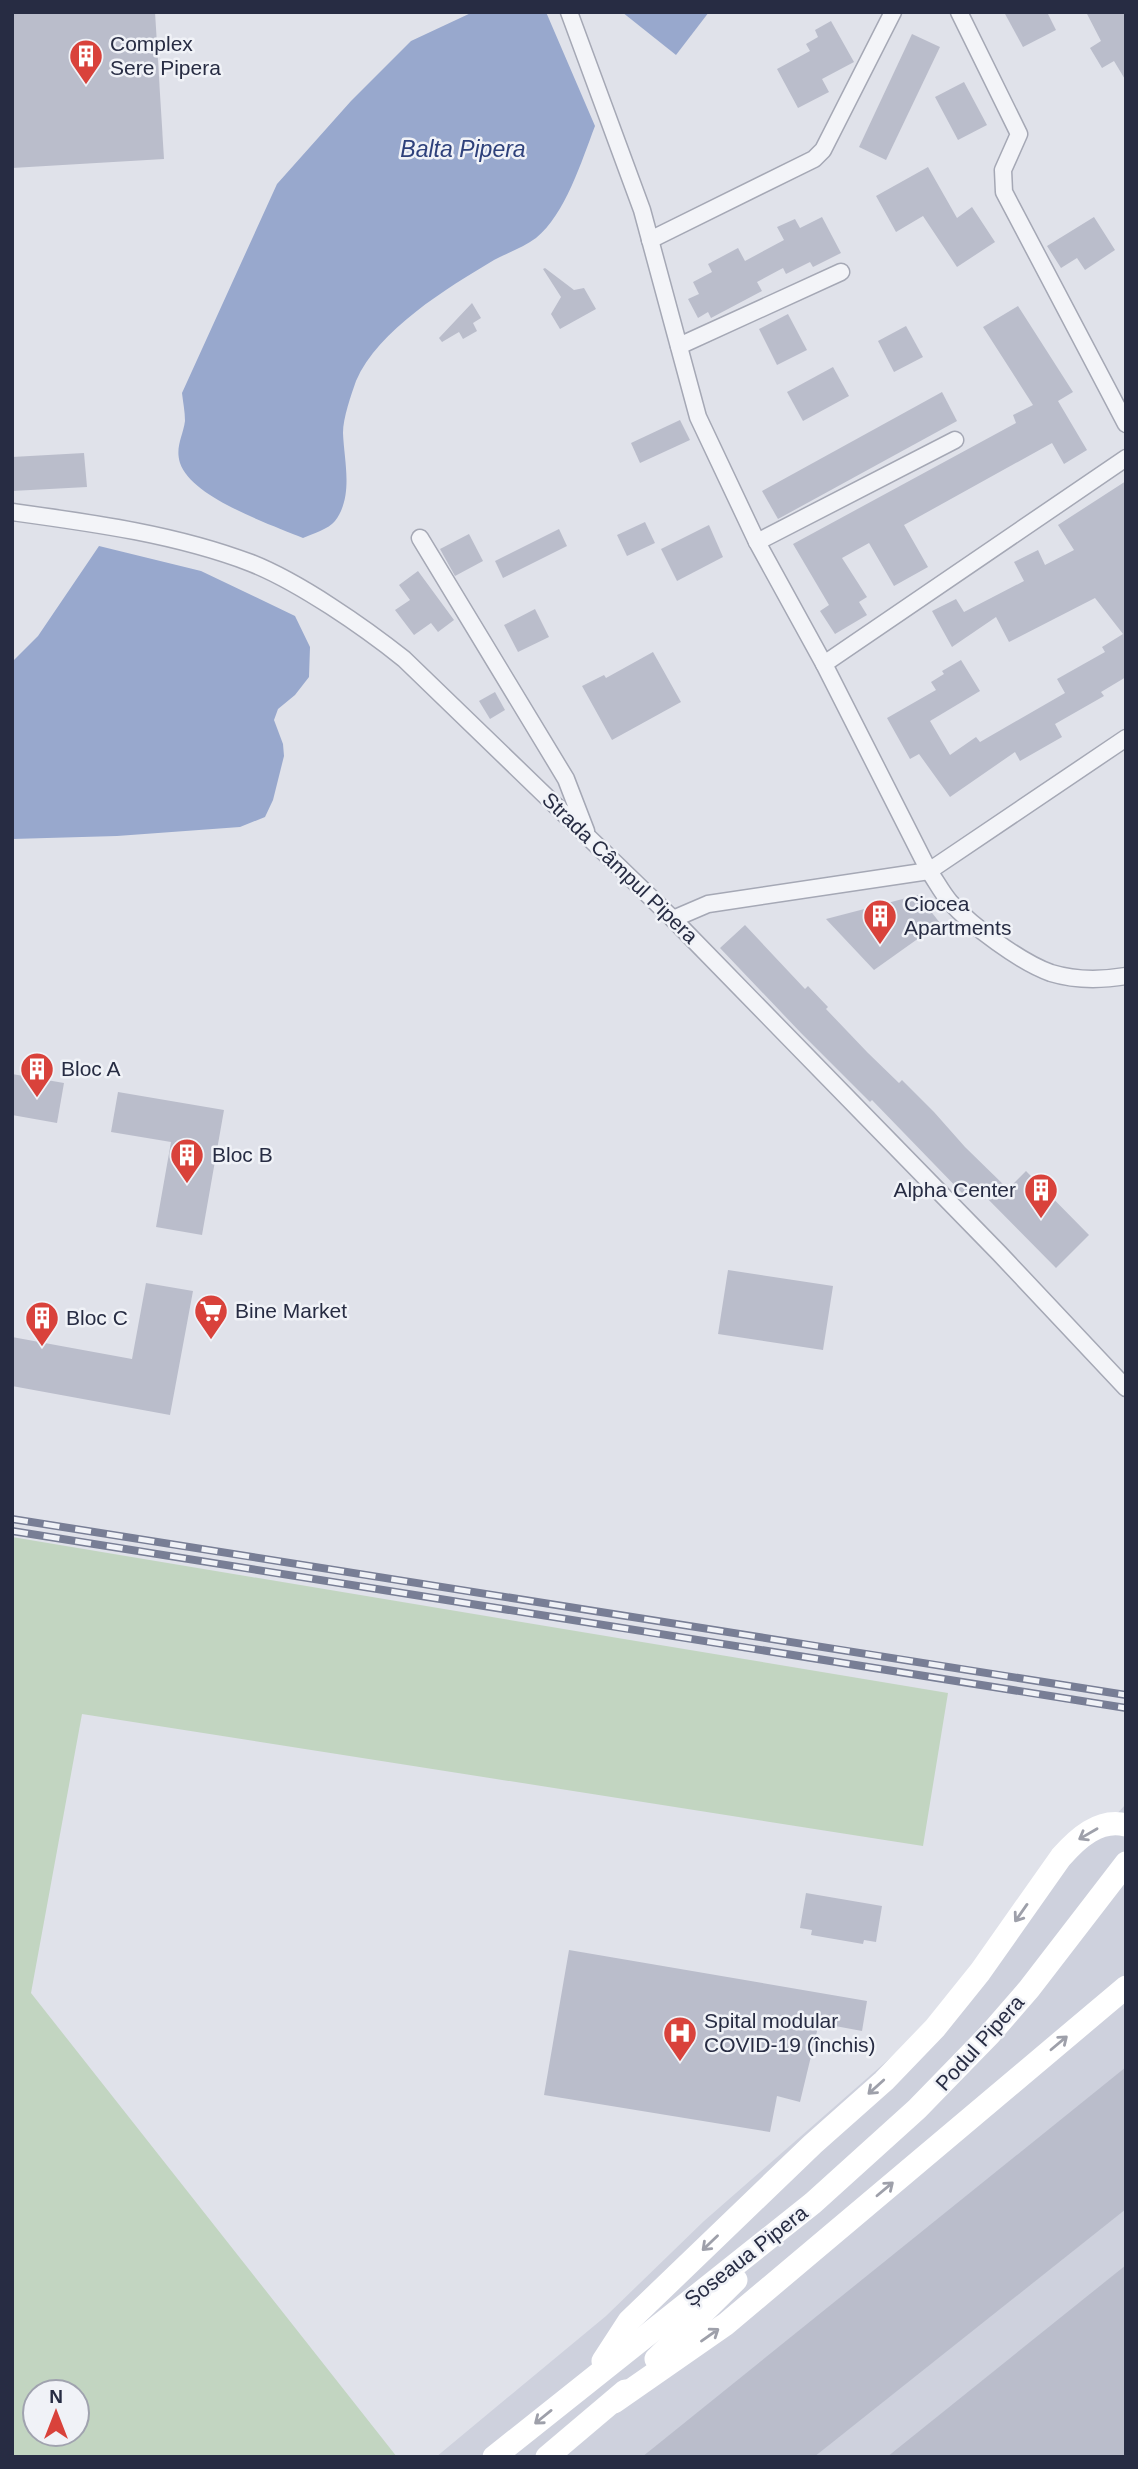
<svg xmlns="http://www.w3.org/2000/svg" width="1138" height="2469" font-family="Arial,sans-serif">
<rect width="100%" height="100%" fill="#e0e2ea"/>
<!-- built -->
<polygon fill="#ced1dd" points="1126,1804 1126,2457 436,2457 606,2316 704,2221 913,2038 945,1998"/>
<!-- green -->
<path fill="#c2d5c1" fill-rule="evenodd" d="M12,1537L948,1693L923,1846L82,1714L31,1993L397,2457H12ZM35,2392H77V2434H35Z"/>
<!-- water -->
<g fill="#98a8cd">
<path d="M473,12H546L595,126C582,160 565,215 536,238C524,247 507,253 494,260C447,288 378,330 356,381C351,395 343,418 343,433C344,461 354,496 335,521C329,529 312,534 303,538C270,524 192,498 180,463C175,447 183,436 185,421C185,412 183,402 182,393L277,184L351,101L411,41Z"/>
<polygon points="622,12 709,12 676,55"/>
<polygon points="99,546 201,571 295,616 310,647 309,677 295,695 278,709 274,720 283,744 284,756 273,800 265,817 240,827 117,836 12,839 12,662 38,636"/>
</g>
<!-- building -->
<g fill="#babdcb">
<polygon points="12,12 155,12 164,159 12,168"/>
<polygon points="1004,12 1047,12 1056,30 1023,47"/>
<polygon points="1086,12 1126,12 1126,81 1114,61 1102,68 1090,48 1101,41"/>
<polygon points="831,21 854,62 822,79 829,92 798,108 777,69 810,51 806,44 818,37 815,30"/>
<polygon points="912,34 940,47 886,160 859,147"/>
<polygon points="964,82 987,125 958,140 935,97"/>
<polygon points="928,167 957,218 972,207 995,242 957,267 923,216 896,232 876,196"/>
<polygon points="822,217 841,253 813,267 810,262 786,274 783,268 757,282 762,291 711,318 708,312 698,318 688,299 699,294 693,282 712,272 708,264 738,248 745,261 784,240 777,227 795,219 800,228"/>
<polygon points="1094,217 1115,250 1085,270 1077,258 1061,268 1047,246"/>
<polygon points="545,268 574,290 584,288 596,309 560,329 551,314 561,297 543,269"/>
<polygon points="472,303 481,318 473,323 477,331 463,339 459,332 442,342 439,338"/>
<polygon points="1018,306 1073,392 1058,401 1087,450 1064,464 1052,443 904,525 928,567 894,586 869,543 842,558 867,597 859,602 867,615 835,634 820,611 829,605 793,544 1016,423 1013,415 1033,405 983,327"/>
<polygon points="788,314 807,350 777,365 759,329"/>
<polygon points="906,326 923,357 894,372 878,341"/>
<polygon points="833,367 849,396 803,421 787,392"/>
<polygon points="942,392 957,421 778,519 762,491"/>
<polygon points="680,420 690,440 640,463 631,443"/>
<polygon points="84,453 87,487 12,491 12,457"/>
<polygon points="1126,481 1126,677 1101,692 1104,696 1055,724 1062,737 1020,761 1015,752 950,797 919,754 910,759 887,718 936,690 931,682 944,674 942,671 961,660 980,691 930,721 950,755 976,737 980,742 1065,693 1057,679 1105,652 1102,647 1123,634 1095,598 1009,642 996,617 952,647 932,611 956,599 964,612 1024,581 1014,562 1038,550 1045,565 1074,550 1058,525"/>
<polygon points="645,522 655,543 627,556 617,535"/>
<polygon points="709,525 723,557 677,581 661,549"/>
<polygon points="559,529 567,546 503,578 495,561"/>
<polygon points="469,534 483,561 455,576 440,549"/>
<polygon points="418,571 454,620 438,632 431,623 414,635 395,610 410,600 399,585"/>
<polygon points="535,609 549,637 518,652 504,625"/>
<polygon points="653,652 681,702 612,740 582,686 604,675 606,678"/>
<polygon points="495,692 505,710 490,719 479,701"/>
<polygon points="918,895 940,923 874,970 826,919"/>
<polygon points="745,925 805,989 808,986 828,1007 826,1009 868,1053 899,1083 902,1080 934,1112 965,1147 1008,1189 1026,1171 1089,1235 1056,1268 974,1185 964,1195 872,1100 870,1102 801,1033 720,948"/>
<polygon points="12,1074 64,1083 57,1123 12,1115"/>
<polygon points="118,1092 224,1110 202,1235 156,1227 171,1142 111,1132"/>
<polygon points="728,1270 833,1286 823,1350 718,1334"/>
<polygon points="146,1283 193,1291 170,1415 12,1386 12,1337 132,1359"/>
<polygon points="806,1893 882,1906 876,1942 864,1940 863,1944 811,1935 812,1930 800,1928"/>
<polygon points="569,1950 867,2001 862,2031 819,2023 800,2102 777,2096 770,2132 544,2095"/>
<polygon points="1126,2067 1126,2209 814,2457 642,2457"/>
<polygon points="1126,2265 1126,2457 887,2457"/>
</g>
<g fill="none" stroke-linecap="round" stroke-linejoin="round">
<!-- minor casing -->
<g stroke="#a5a8b5" stroke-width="19">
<g id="minor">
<path d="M569,12L642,210L698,417L757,542L824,664L929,871C936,881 942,893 950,902C972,926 1020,962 1051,973C1074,980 1102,980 1126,976"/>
<polyline points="959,12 1019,134 1003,170 1004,192 1126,424"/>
<polyline points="650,240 814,159 823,150 893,12"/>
<polyline points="679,346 841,272"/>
<path d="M12,512C92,523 175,534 251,563C299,582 364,627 404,659L673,919L999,1253L1126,1388"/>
<polyline points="420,538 566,779 586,831"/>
<polyline points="757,542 955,440"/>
<polyline points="824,664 1126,458"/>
<polyline points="673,919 708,904 929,871 1126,738"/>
</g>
</g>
<!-- minor -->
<use href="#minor" stroke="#f3f4f8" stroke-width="16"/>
<!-- secondary -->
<g stroke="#fff" stroke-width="23">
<polyline points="656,2359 736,2280"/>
<path d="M603,2361L629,2321L813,2144L884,2081L935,2028L980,1972L1061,1857C1077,1839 1099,1818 1126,1825"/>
<polyline points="614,2402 726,2324 1126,1987"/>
<polyline points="494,2457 813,2203 917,2109 990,2034 1029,1989 1126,1863"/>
<polyline points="547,2457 625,2391"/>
</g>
<!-- rail casing -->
<g stroke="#787e95" stroke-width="8">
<g id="rail">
<polyline points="12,1519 1126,1695"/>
<polyline points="12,1531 1126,1708"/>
</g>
</g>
<!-- rail -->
<use href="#rail" stroke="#f0f2f7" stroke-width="5" stroke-dasharray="16" stroke-linecap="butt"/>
</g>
<!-- one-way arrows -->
<defs><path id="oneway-shaft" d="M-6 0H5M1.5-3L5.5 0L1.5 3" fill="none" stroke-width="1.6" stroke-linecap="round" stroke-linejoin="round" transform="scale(1.75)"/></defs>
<g stroke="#9ea0aa">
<use href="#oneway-shaft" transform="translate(1088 1834) rotate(150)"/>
<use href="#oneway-shaft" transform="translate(1021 1913) rotate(125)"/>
<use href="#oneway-shaft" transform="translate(1059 2043) rotate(-40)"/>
<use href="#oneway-shaft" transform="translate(876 2087) rotate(138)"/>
<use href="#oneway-shaft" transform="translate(885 2189) rotate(-40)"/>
<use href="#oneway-shaft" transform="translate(710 2243) rotate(136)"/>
<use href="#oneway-shaft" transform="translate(710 2335) rotate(-35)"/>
<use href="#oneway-shaft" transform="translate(543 2417) rotate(141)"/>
</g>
<!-- icons -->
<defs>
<g id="building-pin" transform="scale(1.75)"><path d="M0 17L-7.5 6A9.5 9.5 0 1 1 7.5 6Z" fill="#d9423b" stroke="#f0f2f7"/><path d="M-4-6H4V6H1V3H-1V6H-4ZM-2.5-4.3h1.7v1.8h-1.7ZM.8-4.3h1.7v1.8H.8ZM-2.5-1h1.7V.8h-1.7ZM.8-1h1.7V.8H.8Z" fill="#fff"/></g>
<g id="supermarket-pin" transform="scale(1.75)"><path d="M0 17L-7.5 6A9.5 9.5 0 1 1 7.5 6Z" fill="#d9423b" stroke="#f0f2f7"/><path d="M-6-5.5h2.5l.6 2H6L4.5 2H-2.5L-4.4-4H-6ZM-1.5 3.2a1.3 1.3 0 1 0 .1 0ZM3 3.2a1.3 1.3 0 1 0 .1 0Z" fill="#fff"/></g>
<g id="hospital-pin" transform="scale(1.75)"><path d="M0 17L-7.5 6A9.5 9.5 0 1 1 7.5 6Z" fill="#d9423b" stroke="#f0f2f7"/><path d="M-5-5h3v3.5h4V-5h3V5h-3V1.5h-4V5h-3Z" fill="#fff"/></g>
</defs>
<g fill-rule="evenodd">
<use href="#building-pin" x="86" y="56"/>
<use href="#building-pin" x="880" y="916"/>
<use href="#building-pin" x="37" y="1069"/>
<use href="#building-pin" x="187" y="1155"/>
<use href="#building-pin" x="1041" y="1190"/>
<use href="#supermarket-pin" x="211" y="1311"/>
<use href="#building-pin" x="42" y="1318"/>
<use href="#hospital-pin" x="680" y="2033"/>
</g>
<g text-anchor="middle" stroke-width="5" stroke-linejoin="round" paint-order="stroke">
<!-- poi labels -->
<g font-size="21" fill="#272c43" stroke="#f0f2f7" text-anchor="start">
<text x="110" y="51">Complex<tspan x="110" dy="24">Sere Pipera</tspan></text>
<text x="904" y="911">Ciocea<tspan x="904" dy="24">Apartments</tspan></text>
<text x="61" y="1076">Bloc A</text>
<text x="212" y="1162">Bloc B</text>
<text x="1016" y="1197" text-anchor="end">Alpha Center</text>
<text x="235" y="1318">Bine Market</text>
<text x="66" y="1325">Bloc C</text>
<text x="704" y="2028">Spital modular<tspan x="704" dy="24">COVID-19 (închis)</tspan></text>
</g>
<!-- street labels -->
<g font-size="21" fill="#272c43" stroke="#f0f2f7">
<text transform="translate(620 868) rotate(44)" y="7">Strada Câmpul Pipera</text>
<text transform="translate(980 2043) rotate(-48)" y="7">Podul Pipera</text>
<text transform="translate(746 2256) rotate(-38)" y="7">Șoseaua Pipera</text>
</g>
<!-- water labels -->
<g font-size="23" font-style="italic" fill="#2e417b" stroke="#f0f2f7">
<text x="463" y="157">Balta Pipera</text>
</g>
</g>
<!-- border -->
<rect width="1138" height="2469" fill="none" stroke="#272c43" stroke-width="28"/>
<!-- north arrow -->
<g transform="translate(56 2413)"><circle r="33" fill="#f0f2f7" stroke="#a0a3af" stroke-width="2"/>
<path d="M0-5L12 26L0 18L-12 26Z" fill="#d9423b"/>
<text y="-10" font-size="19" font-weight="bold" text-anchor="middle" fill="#272c43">N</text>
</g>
</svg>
